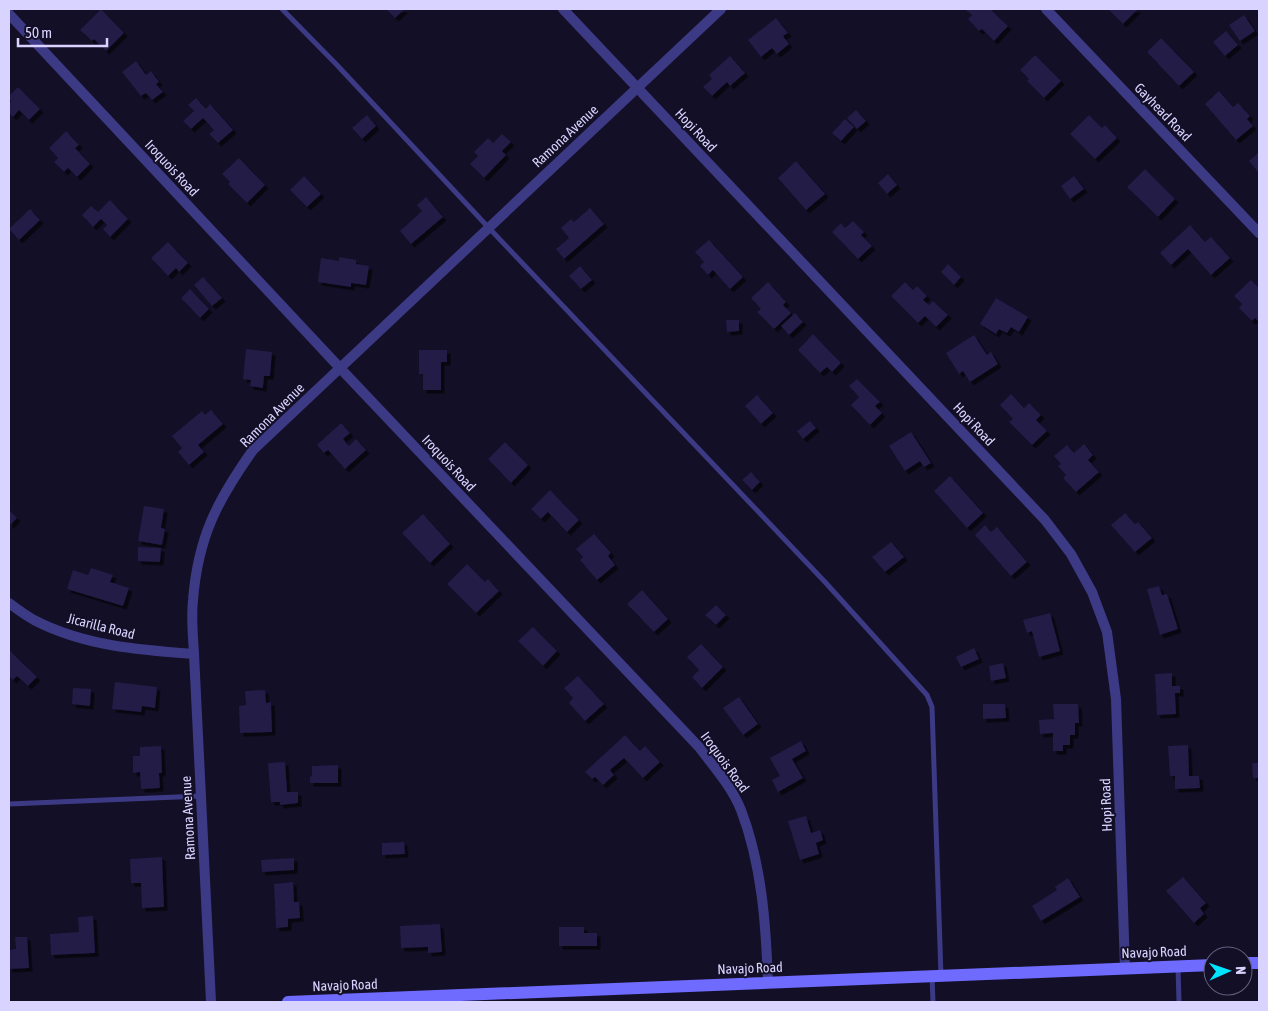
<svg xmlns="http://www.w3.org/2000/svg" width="1268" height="1011" font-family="'Asap Condensed',sans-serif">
<defs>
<filter id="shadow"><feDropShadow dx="3.5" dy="3.5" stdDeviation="0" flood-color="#0009"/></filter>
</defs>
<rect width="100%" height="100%" fill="#130f26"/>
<!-- building -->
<g fill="#241b47" filter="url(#shadow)">
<polygon points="101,9 124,33 106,51 94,39 92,41 80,30"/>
<polygon points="386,9 405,9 395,18"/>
<polygon points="967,9 990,9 1008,26 994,41 982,29 979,31 968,19 972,15 966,10"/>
<polygon points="1108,9 1138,9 1123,24"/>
<polygon points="1244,15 1255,31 1240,41 1229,25"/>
<polygon points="776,18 788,33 783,36 789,44 777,54 772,48 761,57 748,40"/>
<polygon points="1226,31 1238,45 1225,56 1213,42"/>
<polygon points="1161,38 1194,72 1179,86 1147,52"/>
<polygon points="1035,55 1061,81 1044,98 1027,81 1029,79 1020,70"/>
<polygon points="730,56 745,73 730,86 727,82 712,96 703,87 712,79 709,75"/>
<polygon points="136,61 146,75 151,71 159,82 156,84 163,92 152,100 146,93 141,96 122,72"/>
<polygon points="18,87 40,109 29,120 19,110 13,117 9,113 9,104 11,102 9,96"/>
<polygon points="1219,91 1233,107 1238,103 1250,116 1247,119 1253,126 1236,140 1205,104"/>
<polygon points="196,98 206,109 210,104 233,130 218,143 209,134 214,130 203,118 191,129 183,121 194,111 188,105"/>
<polygon points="856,110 866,121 857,129 847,118"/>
<polygon points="367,115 376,126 362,139 352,128"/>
<polygon points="1089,115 1102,128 1105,125 1117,138 1095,159 1070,134"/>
<polygon points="845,119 854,127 841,141 832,133"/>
<polygon points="66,131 79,145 75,148 90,164 77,177 68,168 64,172 54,162 58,158 49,148"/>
<polygon points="502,134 511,142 502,151 506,155 484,178 470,164 478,156 474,152 488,138 493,143"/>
<polygon points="1259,152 1259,173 1249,161"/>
<polygon points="239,158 265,185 247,203 228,184 230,182 222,174"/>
<polygon points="796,161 825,194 806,210 778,178"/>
<polygon points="1145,169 1175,199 1158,217 1127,187"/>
<polygon points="888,174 897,185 887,194 878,183"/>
<polygon points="304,176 321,194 307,207 290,190"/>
<polygon points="1074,176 1084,189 1070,199 1061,186"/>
<polygon points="426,197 443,217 411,244 400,231 422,211 417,205"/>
<polygon points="110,200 128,219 110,237 103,229 107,225 101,219 93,227 82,215 91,206 98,212"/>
<polygon points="590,208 604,224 564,259 556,249 569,238 561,228 571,219 574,222"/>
<polygon points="30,209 40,220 19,240 9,229"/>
<polygon points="853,221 864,232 861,235 872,246 858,259 832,232 841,223 845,228"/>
<polygon points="1190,225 1205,242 1211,237 1230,258 1211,275 1188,249 1171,265 1160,253"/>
<polygon points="709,240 743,277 730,289 713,270 708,275 700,266 704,262 695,252"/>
<polygon points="168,242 188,263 179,272 176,268 168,276 151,258"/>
<polygon points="339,257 356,260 356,264 369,266 366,285 351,283 351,287 318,282 321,258 339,261"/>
<polygon points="948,264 961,277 954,285 941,272"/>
<polygon points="580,266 592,280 581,289 569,276"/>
<polygon points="203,277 222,298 212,306 194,285"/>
<polygon points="1251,280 1259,288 1259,322 1255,318 1252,321 1239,308 1242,304 1234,296"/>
<polygon points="768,282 786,302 783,305 791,313 774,329 757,312 761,309 751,298"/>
<polygon points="905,282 913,290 917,286 927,296 923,300 929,305 933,301 948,315 936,327 925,316 918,323 891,296"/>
<polygon points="190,289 209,309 200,318 181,298"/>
<polygon points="996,298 1028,317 1019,332 1011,327 1007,333 999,329 996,334 980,324"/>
<polygon points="795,313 803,322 789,335 781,326"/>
<polygon points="726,320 739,320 739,331 727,332"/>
<polygon points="813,334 841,363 832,372 827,367 820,373 798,350"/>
<polygon points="974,335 987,355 991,352 998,364 970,382 963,371 959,374 946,353"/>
<polygon points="246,349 272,352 270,376 264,376 263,388 250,386 251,380 243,379"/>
<polygon points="419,350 447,350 447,362 441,362 441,390 423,390 423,374 419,374"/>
<polygon points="857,379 880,402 875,406 882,413 870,425 851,405 859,397 849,386"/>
<polygon points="1011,394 1024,408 1029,403 1041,415 1036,420 1047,431 1032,445 1009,422 1013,419 1000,405"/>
<polygon points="757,395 773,413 761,424 745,406"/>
<polygon points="211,410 223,424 198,445 204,452 189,465 178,452 182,448 172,436 202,411 205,415"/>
<polygon points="810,421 816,428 803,439 797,431"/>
<polygon points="341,423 350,433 343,439 349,446 356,439 366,450 345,469 328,450 324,453 317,445"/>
<polygon points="911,432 931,463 924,467 920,461 905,471 889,446"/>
<polygon points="505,442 528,465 511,483 488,459"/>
<polygon points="1084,444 1093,455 1088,460 1099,472 1076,492 1063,478 1066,475 1058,466 1061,464 1054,456 1067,445 1074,453"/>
<polygon points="751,472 760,482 752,490 742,480"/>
<polygon points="950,476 983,513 967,528 934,491"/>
<polygon points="550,490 579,520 567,532 548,512 541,519 531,509"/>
<polygon points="144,506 164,509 161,528 165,529 162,545 138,541"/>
<polygon points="9,510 17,518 9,526"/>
<polygon points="1125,513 1135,524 1138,522 1152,538 1135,552 1111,525"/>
<polygon points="423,514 450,544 430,563 402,533"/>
<polygon points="985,525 991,532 997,527 1027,562 1011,576 975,535"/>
<polygon points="594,534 611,553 608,556 615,565 597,580 580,560 583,557 576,549"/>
<polygon points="891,542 904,557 885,572 872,557"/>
<polygon points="138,547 161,548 160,562 138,561"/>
<polygon points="467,564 485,582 488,579 499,591 476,613 447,584"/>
<polygon points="91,568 113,575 110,582 129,588 123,606 67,589 73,570 88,575"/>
<polygon points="1159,586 1162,595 1167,594 1178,629 1160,635 1147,589"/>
<polygon points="642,590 668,619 654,632 627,604"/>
<polygon points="716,605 726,615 716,625 705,615"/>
<polygon points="1050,613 1060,651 1039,657 1032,631 1027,633 1023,620"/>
<polygon points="533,627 557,651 543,666 518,641"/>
<polygon points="701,644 723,667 702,688 692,677 699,670 687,657"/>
<polygon points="974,648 979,659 961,667 956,657"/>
<polygon points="9,650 37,677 28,686 17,676 13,680 9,676"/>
<polygon points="1003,663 1006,678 991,681 989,666"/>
<polygon points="1172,673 1172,686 1180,686 1180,693 1175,693 1176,714 1157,715 1155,674"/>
<polygon points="578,676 604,704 585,721 569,703 573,698 564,688"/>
<polygon points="115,682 157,687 155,708 142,706 141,712 112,709"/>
<polygon points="73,688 91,689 90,706 72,704"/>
<polygon points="265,690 266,703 271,702 272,732 240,733 239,706 246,705 245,691"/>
<polygon points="739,697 758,724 743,735 723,708"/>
<polygon points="983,704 1005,704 1006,718 983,719"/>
<polygon points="1053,704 1078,704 1079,723 1075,723 1075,735 1070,735 1070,745 1063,745 1063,751 1053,751 1053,733 1040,734 1039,720 1054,719"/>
<polygon points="625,735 640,751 645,746 660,762 643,778 624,758 610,770 614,775 603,785 595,777 592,779 585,772"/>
<polygon points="801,741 806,751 792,759 803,778 778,792 772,780 780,776 770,758"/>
<polygon points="1188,745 1189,776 1199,776 1200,788 1175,789 1175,776 1170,776 1168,746"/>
<polygon points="161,746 162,773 159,773 160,788 141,789 140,772 133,773 133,756 140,756 140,747"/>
<polygon points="285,762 287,792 298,792 298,803 280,805 280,802 271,802 268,763"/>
<polygon points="1252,763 1259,763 1259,778 1253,778"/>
<polygon points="338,765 338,783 310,783 310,777 312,776 312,766"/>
<polygon points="806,816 811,833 820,830 823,840 816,843 819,854 800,860 788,821"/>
<polygon points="404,842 405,854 382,855 382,843"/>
<polygon points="162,857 164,907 142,908 141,883 131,883 130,859"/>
<polygon points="294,858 294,870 262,872 261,860"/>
<polygon points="1183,877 1206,903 1200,908 1204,914 1194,923 1166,891"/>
<polygon points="1068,878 1080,897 1041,921 1032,906 1057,890 1055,887"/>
<polygon points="293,882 294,902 299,902 300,918 288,919 288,927 276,928 274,884"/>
<polygon points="93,916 95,953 51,955 50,934 79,932 78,917"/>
<polygon points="440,924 442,952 428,953 428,947 401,948 400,926"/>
<polygon points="559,927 584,927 584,933 597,933 597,946 559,946"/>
<polygon points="15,937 27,937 29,968 9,969 9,950 16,949"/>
</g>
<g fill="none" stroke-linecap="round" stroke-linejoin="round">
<!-- lane -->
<g stroke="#3d3a85" stroke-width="5">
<polyline points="282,9 336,64 488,227 825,582 927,695 932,707 941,976"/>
<polyline points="9,804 201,796"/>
<polyline points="1178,967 1179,1002"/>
<polyline points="932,976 933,1002"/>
</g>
<!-- street -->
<g stroke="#3d3a85" stroke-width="10">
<polyline points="563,9 1045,520 1071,554 1092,592 1107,632 1116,699 1125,968"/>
<polyline points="1046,9 1259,233"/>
<path d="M9,14L340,368L699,747C714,767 732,787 741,810C762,865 766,925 768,983"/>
<path d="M9,603C17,609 25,615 34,620C84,646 139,650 194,654"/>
<path d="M211,1002L194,654C193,636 191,618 193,600C198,537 217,501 253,450L721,9"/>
</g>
<!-- secondary -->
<g stroke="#6f6bff" stroke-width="12">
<polyline points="1243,963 1259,963"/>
<polyline points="288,1002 1213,965"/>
</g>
</g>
<g text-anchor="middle" stroke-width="4" stroke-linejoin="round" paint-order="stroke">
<!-- street labels -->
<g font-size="14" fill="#d9d4ff" stroke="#130f26">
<text transform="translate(1163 112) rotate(46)" y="5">Gayhead Road</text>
<text transform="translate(696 130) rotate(47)" y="5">Hopi Road</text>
<text transform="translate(565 136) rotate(-43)" y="5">Ramona Avenue</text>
<text transform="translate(172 168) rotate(47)" y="5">Iroquois Road</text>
<text transform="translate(272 415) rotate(-45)" y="5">Ramona Avenue</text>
<text transform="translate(974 424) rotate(47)" y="5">Hopi Road</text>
<text transform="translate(449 463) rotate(47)" y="5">Iroquois Road</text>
<text transform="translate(101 626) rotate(14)" y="5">Jicarilla Road</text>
<text transform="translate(725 762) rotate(54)" y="5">Iroquois Road</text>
<text transform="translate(1106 805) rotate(-92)" y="5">Hopi Road</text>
<text transform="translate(188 818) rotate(-93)" y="5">Ramona Avenue</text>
<text transform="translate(1154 952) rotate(-2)" y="5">Navajo Road</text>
<text transform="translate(750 968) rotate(-2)" y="5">Navajo Road</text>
<text transform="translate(345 985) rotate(-2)" y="5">Navajo Road</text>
</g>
</g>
<!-- border -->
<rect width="1268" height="1011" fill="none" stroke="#d9d4ff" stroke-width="20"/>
<!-- north arrow -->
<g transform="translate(1228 971) rotate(88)"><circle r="24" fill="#130f26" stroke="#625e7d"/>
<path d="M0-4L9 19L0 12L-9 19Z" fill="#00e5ff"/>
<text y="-8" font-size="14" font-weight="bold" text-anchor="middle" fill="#d9d4ff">N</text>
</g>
<!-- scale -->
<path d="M18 38v8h89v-8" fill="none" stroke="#d9d4ff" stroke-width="2.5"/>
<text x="25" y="38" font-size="15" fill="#d9d4ff" stroke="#130f26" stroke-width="4" paint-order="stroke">50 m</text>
</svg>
